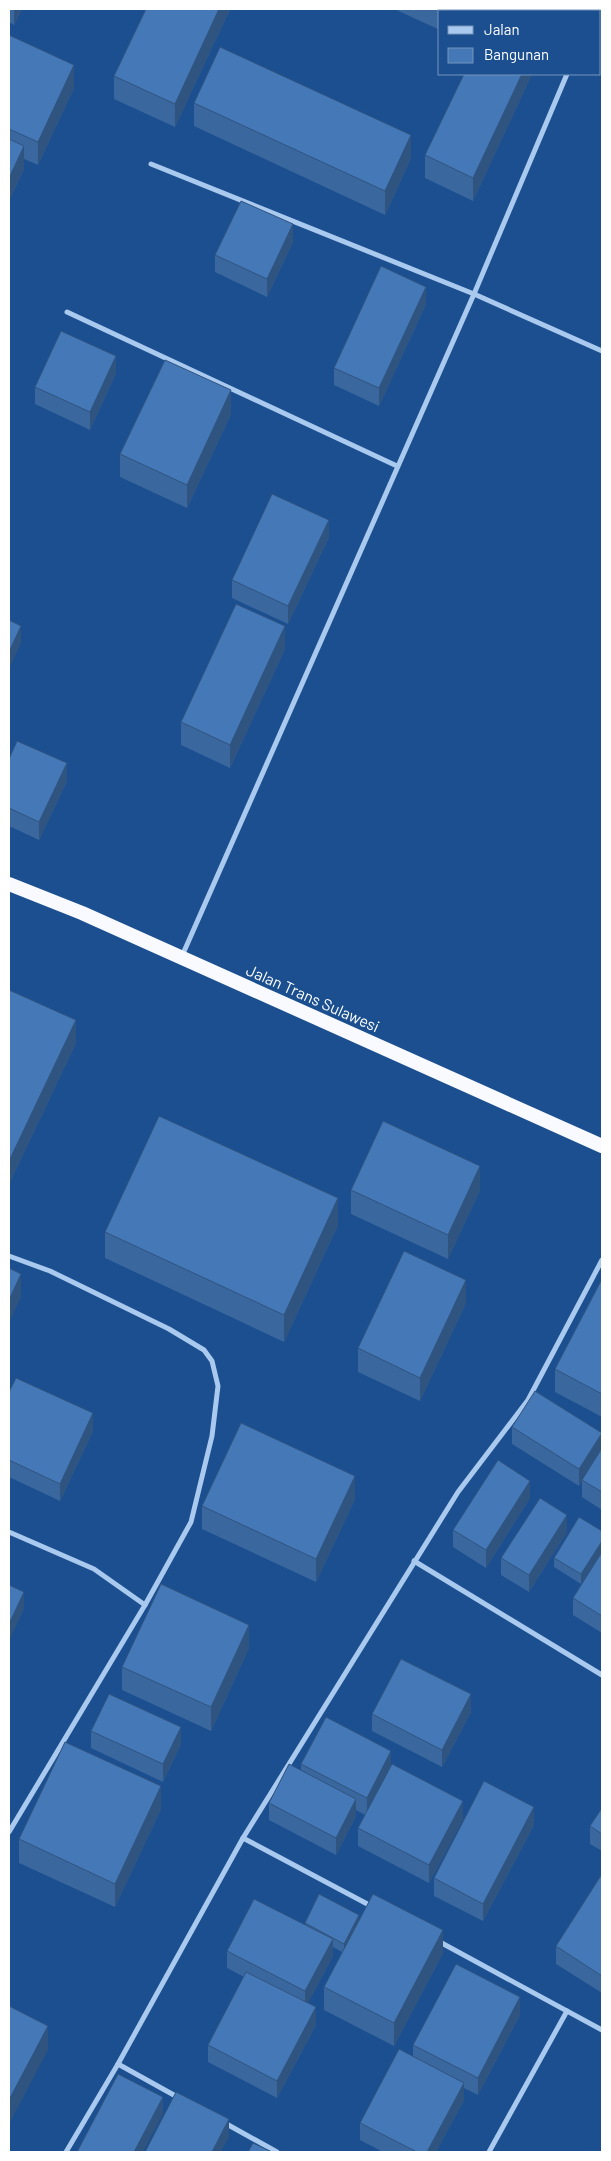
<svg xmlns="http://www.w3.org/2000/svg" width="611" height="2161" font-family="Barlow,sans-serif">
<rect width="100%" height="100%" fill="#1b4f8f"/>
<g fill="none" stroke-linecap="round" stroke-linejoin="round">
<!-- minor -->
<g stroke="#a9c9ee" stroke-width="5">
<polyline points="593,11 594,9"/>
<polyline points="151,164 474,294 602,351"/>
<polyline points="67,312 397,466"/>
<polyline points="182,956 474,294 567,74"/>
<polyline points="9,1256 50,1271 169,1329 204,1350 212,1361 218,1386 212,1436 191,1522 145,1605"/>
<polyline points="9,1532 94,1569 145,1605 9,1832"/>
<polyline points="414,1561 602,1675"/>
<polyline points="243,1838 373,1907"/>
<polyline points="438,1941 602,2030"/>
<polyline points="118,2064 181,2099"/>
<polyline points="223,2122 277,2152"/>
<polyline points="66,2152 118,2064 243,1838 458,1492 528,1400 602,1260"/>
<polyline points="489,2152 567,2011"/>
</g>
<!-- trunk -->
<polyline stroke="#f8faff" stroke-width="14" points="9,884 82,913 602,1146"/>
</g>
<!-- wall -->
<g fill="#3a679d">
<polygon points="9,9 22,9 14,25 9,22"/>
<polygon points="146,9 230,9 175,127 114,99 114,76"/>
<polygon points="394,9 486,9 485,11 440,11 440,30"/>
<polygon points="9,35 74,88 38,165 24,159 24,169 9,201"/>
<polygon points="532,74 473,201 425,178 425,155"/>
<polygon points="194,103 411,158 385,215 194,126"/>
<polygon points="293,242 267,297 215,272 215,255"/>
<polygon points="426,304 379,406 334,385 334,368"/>
<polygon points="116,373 90,430 35,404 35,387"/>
<polygon points="231,414 187,508 120,477 120,454"/>
<polygon points="329,537 288,624 232,598 232,580"/>
<polygon points="285,649 230,768 181,745 181,722"/>
<polygon points="9,759 67,781 39,840 9,826"/>
<polygon points="9,990 76,1043 10,1182 9,1182"/>
<polygon points="351,1190 480,1190 448,1259 351,1214"/>
<polygon points="338,1225 284,1342 105,1258 105,1232"/>
<polygon points="602,1279 602,1417 555,1392 555,1369"/>
<polygon points="466,1303 420,1401 358,1372 358,1348"/>
<polygon points="9,1392 93,1431 60,1501 9,1477"/>
<polygon points="512,1427 602,1433 602,1510 582,1497 582,1481 579,1486 512,1444"/>
<polygon points="530,1498 486,1568 453,1547 453,1530"/>
<polygon points="355,1499 316,1582 202,1529 202,1506"/>
<polygon points="602,1531 602,1551 581,1584 554,1567 554,1558"/>
<polygon points="567,1532 529,1592 501,1575 501,1558"/>
<polygon points="602,1552 602,1633 573,1615 573,1598"/>
<polygon points="249,1648 211,1731 122,1690 122,1667"/>
<polygon points="471,1712 442,1767 372,1731 372,1714"/>
<polygon points="91,1731 181,1744 163,1782 91,1748"/>
<polygon points="301,1764 391,1766 463,1819 429,1883 358,1846 358,1828 365,1815 356,1810 356,1816 336,1855 269,1820 269,1803 301,1770"/>
<polygon points="602,1808 602,1851 590,1844 590,1826"/>
<polygon points="161,1809 115,1907 19,1863 19,1839"/>
<polygon points="534,1825 483,1921 434,1896 434,1878"/>
<polygon points="602,1874 602,1993 556,1964 556,1946"/>
<polygon points="359,1921 443,1953 394,2046 324,2010 324,1987 342,1952 333,1947 333,1956 308,2003 316,2025 277,2098 208,2062 208,2045 244,1977 227,1968 227,1951 305,1925 305,1923"/>
<polygon points="520,2015 478,2095 464,2088 464,2100 436,2152 383,2152 360,2140 360,2123 413,2056 413,2045"/>
</g>
<!-- shaded-wall -->
<g fill="#305480">
<polygon points="14,9 22,9 14,25"/>
<polygon points="219,9 230,9 175,127 175,104"/>
<polygon points="475,9 486,9 485,11 474,11"/>
<polygon points="74,65 74,88 38,165 38,142"/>
<polygon points="522,74 532,74 473,201 473,178"/>
<polygon points="411,135 411,158 385,215 385,191"/>
<polygon points="24,146 24,169 9,201 9,178"/>
<polygon points="293,224 293,242 267,297 267,279"/>
<polygon points="426,287 426,304 379,406 379,388"/>
<polygon points="116,356 116,373 90,430 90,412"/>
<polygon points="231,390 231,414 187,508 187,485"/>
<polygon points="329,520 329,537 288,624 288,606"/>
<polygon points="21,626 21,643 9,669 9,652"/>
<polygon points="285,626 285,649 230,768 230,745"/>
<polygon points="67,763 67,781 39,840 39,822"/>
<polygon points="10,919 10,942 9,945 9,922"/>
<polygon points="76,1020 76,1043 10,1182 10,1159"/>
<polygon points="480,1166 480,1190 448,1259 448,1235"/>
<polygon points="338,1198 338,1225 284,1342 284,1315"/>
<polygon points="21,1274 21,1297 9,1323 9,1300"/>
<polygon points="466,1280 466,1303 420,1401 420,1378"/>
<polygon points="93,1413 93,1431 60,1501 60,1484"/>
<polygon points="602,1433 602,1451 582,1480 582,1481 579,1486 579,1469"/>
<polygon points="355,1476 355,1499 316,1582 316,1559"/>
<polygon points="530,1481 530,1498 486,1568 486,1550"/>
<polygon points="567,1515 567,1532 529,1592 529,1575"/>
<polygon points="602,1541 602,1551 581,1584 581,1574"/>
<polygon points="24,1592 24,1609 9,1641 9,1624"/>
<polygon points="249,1625 249,1648 211,1731 211,1707"/>
<polygon points="471,1694 471,1712 442,1767 442,1750"/>
<polygon points="181,1727 181,1744 163,1782 163,1764"/>
<polygon points="391,1751 391,1769 367,1816 367,1798"/>
<polygon points="161,1786 161,1809 115,1907 115,1884"/>
<polygon points="356,1799 356,1816 336,1855 336,1838"/>
<polygon points="463,1801 463,1819 429,1883 429,1865"/>
<polygon points="534,1807 534,1825 483,1921 483,1904"/>
<polygon points="359,1915 359,1924 344,1953 344,1944"/>
<polygon points="443,1930 443,1953 394,2046 394,2023"/>
<polygon points="333,1939 333,1956 305,2009 305,1991"/>
<polygon points="520,1997 520,2015 478,2095 478,2078"/>
<polygon points="316,2007 316,2025 277,2098 277,2081"/>
<polygon points="48,2026 48,2050 9,2124 9,2100"/>
<polygon points="464,2083 464,2100 436,2152 427,2152"/>
<polygon points="163,2097 163,2114 143,2152 134,2152"/>
<polygon points="229,2119 229,2137 221,2152 212,2152"/>
</g>
<!-- building -->
<g fill="#4478b7" stroke="#305480">
<polygon points="146,9 219,9 175,104 114,76"/>
<polygon points="444,9 475,9 474,11 449,11"/>
<polygon points="494,9 504,9 510,11 493,11"/>
<polygon points="9,35 74,65 38,142 9,129"/>
<polygon points="220,47 411,135 385,191 194,103"/>
<polygon points="464,74 522,74 473,178 425,155"/>
<polygon points="9,139 24,146 9,178"/>
<polygon points="241,201 293,224 267,279 215,255"/>
<polygon points="381,266 426,287 379,388 334,368"/>
<polygon points="61,331 116,356 90,412 35,387"/>
<polygon points="165,360 231,390 187,485 120,454"/>
<polygon points="272,494 329,520 288,606 232,580"/>
<polygon points="236,604 285,626 230,745 181,722"/>
<polygon points="9,620 21,626 9,652"/>
<polygon points="17,741 67,763 39,822 9,808 9,759"/>
<polygon points="9,990 76,1020 10,1159 9,1159"/>
<polygon points="159,1116 338,1198 284,1315 105,1232"/>
<polygon points="383,1121 480,1166 448,1235 351,1190"/>
<polygon points="404,1251 466,1280 420,1378 358,1348"/>
<polygon points="9,1268 21,1274 9,1300"/>
<polygon points="602,1279 602,1394 555,1369"/>
<polygon points="16,1378 93,1413 60,1484 9,1460 9,1392"/>
<polygon points="535,1391 602,1433 579,1469 512,1427"/>
<polygon points="241,1423 355,1476 316,1559 202,1506"/>
<polygon points="602,1448 602,1492 582,1480"/>
<polygon points="498,1460 530,1481 486,1550 453,1530"/>
<polygon points="540,1498 567,1515 529,1575 501,1558"/>
<polygon points="579,1517 602,1531 602,1541 581,1574 554,1558"/>
<polygon points="602,1552 602,1616 573,1598"/>
<polygon points="161,1584 249,1625 211,1707 122,1667"/>
<polygon points="9,1585 24,1592 9,1624"/>
<polygon points="401,1659 471,1694 442,1750 372,1714"/>
<polygon points="109,1694 181,1727 163,1764 91,1731"/>
<polygon points="326,1717 391,1751 367,1798 301,1764"/>
<polygon points="65,1742 161,1786 115,1884 19,1839"/>
<polygon points="289,1764 356,1799 336,1838 269,1803"/>
<polygon points="392,1764 463,1801 429,1865 358,1828"/>
<polygon points="484,1781 534,1807 483,1904 434,1878"/>
<polygon points="602,1808 602,1834 590,1826"/>
<polygon points="602,1874 602,1976 556,1946"/>
<polygon points="319,1894 359,1915 344,1944 305,1923"/>
<polygon points="373,1894 443,1930 394,2023 324,1987"/>
<polygon points="254,1899 333,1939 305,1991 227,1951"/>
<polygon points="456,1964 520,1997 478,2078 413,2045"/>
<polygon points="246,1972 316,2007 277,2081 208,2045"/>
<polygon points="9,2006 48,2026 9,2100"/>
<polygon points="399,2049 464,2083 427,2152 417,2152 360,2123"/>
<polygon points="118,2074 163,2097 134,2152 77,2152"/>
<polygon points="176,2092 229,2119 212,2152 145,2152"/>
<polygon points="253,2143 272,2152 248,2152"/>
</g>
<g text-anchor="middle" stroke-width="5" stroke-linejoin="round" paint-order="stroke">
<!-- street labels -->
<g font-size="16" fill="#fff" stroke="#1b4f8f">
<text transform="translate(313 998) rotate(24)" y="6">Jalan Trans Sulawesi</text>
</g>
</g>
<!-- border -->
<rect width="611" height="2161" fill="none" stroke="#ffffff" stroke-width="20"/>
<!-- legend -->
<rect x="438" y="10" width="162" height="65" fill="#1b4f8f" stroke="#7695bc"/>
<rect x="448" y="26" width="25" height="8" fill="#a9c9ee" stroke="#7695bc"/>
<text x="484" y="35" font-size="15" fill="#ffffff">Jalan</text>
<rect x="448" y="48" width="25" height="15" fill="#4478b7" stroke="#7695bc"/>
<text x="484" y="60" font-size="15" fill="#ffffff">Bangunan</text>
</svg>
